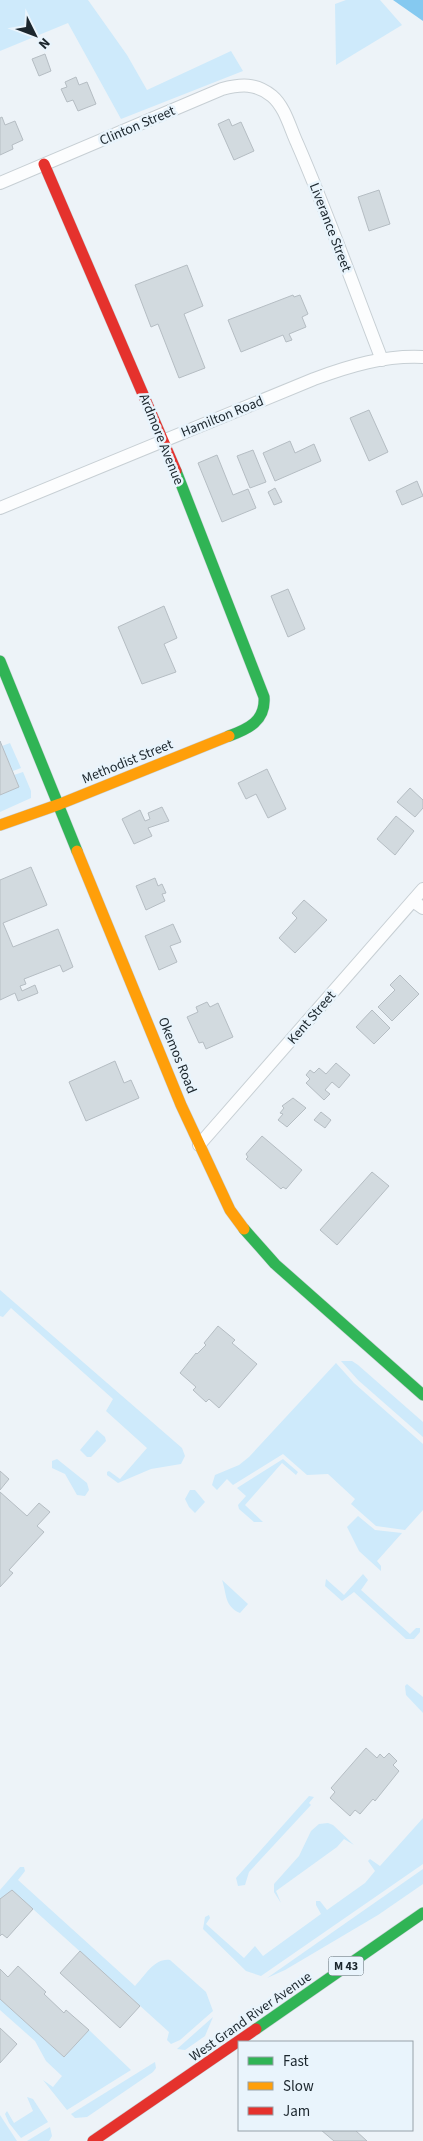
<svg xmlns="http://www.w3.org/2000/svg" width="423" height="2141" font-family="'Source Sans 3',sans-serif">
<rect width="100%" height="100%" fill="#edf3f8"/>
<!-- green -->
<g fill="#ceeafb">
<polygon points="0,0 88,0 127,55 147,90 231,51 243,71 121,119 68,23 0,51"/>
<polygon points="346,0 380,0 402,25 336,65 335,4"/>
<polygon points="10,743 21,768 13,771 2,746"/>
<polygon points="23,772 31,791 31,798 0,812 0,795 19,787 14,775"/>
<polygon points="0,1290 182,1448 185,1456 181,1464 151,1469 118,1483 107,1475 107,1472 109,1471 120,1479 147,1448 106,1411 113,1399 11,1308 3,1317 0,1316"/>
<polygon points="341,1361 352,1361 358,1365 423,1422 423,1437 358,1380"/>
<polygon points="336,1363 354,1383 423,1444 423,1510 405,1530 376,1526 351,1504 355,1499 328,1474 307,1475 283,1454 233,1485 227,1479 217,1490 212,1485 215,1475 239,1465 249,1457"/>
<polygon points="97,1430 105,1437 106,1441 91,1457 87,1457 80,1450"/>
<polygon points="57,1459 87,1483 89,1490 85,1496 77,1495 65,1474 52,1468 52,1461"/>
<polygon points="283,1459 298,1472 296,1475 282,1463 245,1505 263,1522 254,1522 239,1509 238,1505 246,1496 237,1488"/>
<polygon points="190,1490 195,1490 205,1502 195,1513 189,1507 185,1499"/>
<polygon points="358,1516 375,1530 402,1533 377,1561 381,1566 381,1571 359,1551 347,1527"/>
<polygon points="363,1574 368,1580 361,1590 410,1634 416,1628 420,1628 420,1632 414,1639 406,1639 354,1592 342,1601 325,1586 326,1579 344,1595"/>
<path d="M222,1580L248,1604L240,1613C224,1606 227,1594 222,1580Z"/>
<polygon points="407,1684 423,1697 423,1713 406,1695 405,1686"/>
<polygon points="309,1796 314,1797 309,1803 311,1805 249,1872 245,1885 238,1886 236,1878"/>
<polygon points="423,1818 423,1864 261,1976 246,1971 203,1929 205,1917 209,1915 210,1918 206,1924 244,1958 255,1946 263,1956 321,1914 316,1905 316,1901 320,1901 327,1910 365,1883 375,1871 368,1861 370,1859 380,1866"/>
<polygon points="328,1823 333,1825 354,1845 344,1839 337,1847 276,1891 281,1903 274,1892 274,1884 299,1856 311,1831 319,1824"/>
<path d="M20,1867H24L25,1871L18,1880L135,1986C145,1976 154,1958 170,1960L206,1992L213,2011L180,2040L171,2044L167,2040L169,2032L12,1890L0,1899V1890Z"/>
<polygon points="423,1869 423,1884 378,1915 285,1970 267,1978"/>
<polygon points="0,1999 64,2057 89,2030 131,2070 67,2110 43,2080 53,2087 62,2076 46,2061 35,2041 0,2010"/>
<polygon points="213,2017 205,2036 185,2050 177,2049"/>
<polygon points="155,2062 156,2068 153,2072 87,2117 75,2118 71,2114"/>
<polygon points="27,2097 33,2099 48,2122 21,2138 9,2123 5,2114 7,2111 14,2123 33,2111"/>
<polygon points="0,2115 17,2141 0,2141"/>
<polygon points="50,2127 52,2136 49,2141 27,2141"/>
</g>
<!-- water -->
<polygon fill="#85c9f0" points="393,0 423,0 423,21"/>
<!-- building -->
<g fill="#d2dadf" stroke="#b5bdc3">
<polygon points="45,54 51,71 39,76 32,59"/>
<polygon points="76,77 79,85 87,82 96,104 78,111 73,100 67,102 61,89 67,87 65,82"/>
<polygon points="2,117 5,125 15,121 23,140 12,145 13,149 0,155 0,118"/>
<polygon points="229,119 232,126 241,122 254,151 234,160 218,124"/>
<polygon points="379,190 390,224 369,231 358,197"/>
<polygon points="187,265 203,306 184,314 205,368 179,378 158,324 151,327 135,285"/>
<polygon points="293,295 294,297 300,295 308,314 302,317 306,327 289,334 292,340 286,342 283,335 241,352 228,320"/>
<polygon points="369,410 388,452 369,461 350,418"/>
<polygon points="290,441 295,453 314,444 321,461 275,481 263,453"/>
<polygon points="253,450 266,482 250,488 237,456"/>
<polygon points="217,455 233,495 248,489 256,508 222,522 198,463"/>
<polygon points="417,481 423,496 402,505 396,491"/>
<polygon points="275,488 282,502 274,505 268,492"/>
<polygon points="288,589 305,629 288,637 271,596"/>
<polygon points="164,606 177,638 164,644 176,672 142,684 118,627"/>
<polygon points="0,741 19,787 0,795"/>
<polygon points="267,769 286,809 268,818 256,794 246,799 238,783"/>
<polygon points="410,788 423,800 423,808 415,817 397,802"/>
<polygon points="162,807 169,821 148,828 152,836 134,844 122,819 140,810 145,821 150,819 148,813"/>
<polygon points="396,816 414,831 395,855 377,839"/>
<polygon points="31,867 47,905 3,923 13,947 58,929 73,967 63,972 60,965 24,979 26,984 20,986 22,991 35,985 38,993 18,1001 15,993 0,1000 0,880"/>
<polygon points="155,878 158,886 162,884 166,893 162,894 165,901 146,910 136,886"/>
<polygon points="304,900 327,920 295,953 279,938 297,918 292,913"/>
<polygon points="173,924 181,942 170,946 177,962 159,970 145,936"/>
<polygon points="400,975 419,994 392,1021 378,1007 395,990 390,985"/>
<polygon points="207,1002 210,1007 218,1003 233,1037 206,1049 203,1042 199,1043 187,1017 198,1012 196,1007"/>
<polygon points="372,1010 390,1028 374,1044 356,1027"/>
<polygon points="115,1061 124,1083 131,1080 139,1098 86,1121 69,1082"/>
<polygon points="336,1063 350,1075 339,1088 332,1082 325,1090 330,1094 324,1100 306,1083 310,1079 306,1075 310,1070 314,1073 319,1068 326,1074"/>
<polygon points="293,1098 306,1108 287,1127 278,1120 283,1114 280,1113 284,1108 282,1106"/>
<polygon points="321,1112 331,1120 325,1128 314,1120"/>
<polygon points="262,1136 302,1170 286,1189 283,1187 281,1189 246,1159 248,1157 246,1154"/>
<polygon points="372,1172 389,1186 337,1245 320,1230"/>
<polygon points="218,1326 235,1340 232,1343 257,1364 219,1408 209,1399 206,1402 193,1390 196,1387 180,1373 196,1353 197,1354 206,1345 204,1343"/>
<polygon points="0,1471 9,1479 0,1490"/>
<polygon points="0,1492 27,1516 39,1503 50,1512 37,1526 44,1532 9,1570 13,1573 0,1587"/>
<polygon points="366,1748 377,1758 380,1754 384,1758 389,1753 397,1761 393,1765 399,1771 375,1801 373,1799 360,1814 355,1810 350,1816 330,1798 335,1792 331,1788"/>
<polygon points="12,1890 33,1909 7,1938 2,1934 0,1936 0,1899"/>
<polygon points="80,1951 140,2006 120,2028 60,1973"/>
<polygon points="18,1966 46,1992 44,1994 64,2013 66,2010 89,2030 64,2057 0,1999 0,1969 8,1977"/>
<polygon points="0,2028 17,2044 0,2063"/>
<polygon points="321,2130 355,2130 367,2141 334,2141"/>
</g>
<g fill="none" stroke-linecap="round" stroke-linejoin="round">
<!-- street casing -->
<g stroke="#c7cfd4" stroke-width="14">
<g id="street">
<path d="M0,183L222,89C241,84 256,83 272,96C285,107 290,128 297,143C328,214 354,288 382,360"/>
<path d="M0,508L314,379C349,366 385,355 423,357"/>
<polyline points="413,901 423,908"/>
<polyline points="199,1145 423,889"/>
</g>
</g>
<!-- fast casing -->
<g stroke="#c7cfd4" stroke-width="12">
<g id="fast">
<path d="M176,471L264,697C266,721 248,729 229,736"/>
<polyline points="0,661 77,851"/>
<polyline points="244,1229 275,1264 423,1395"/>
<polyline points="256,2029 423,1913"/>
</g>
</g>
<!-- slow casing -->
<g stroke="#c7cfd4" stroke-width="12">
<g id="slow">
<polyline points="0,825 60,804 229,736"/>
<polyline points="77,851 181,1105 230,1210 244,1229"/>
</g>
</g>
<!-- jam casing -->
<g stroke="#c7cfd4" stroke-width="12">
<g id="jam">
<polyline points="44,164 176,471"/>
<polyline points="93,2141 256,2029"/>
</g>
</g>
<!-- street -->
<use href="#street" stroke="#fcfdfe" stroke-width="12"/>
<!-- fast -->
<use href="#fast" stroke="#30b455" stroke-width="11"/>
<!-- slow -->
<use href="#slow" stroke="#ff9f0a" stroke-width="11"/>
<!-- jam -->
<use href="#jam" stroke="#e5322d" stroke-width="11"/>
</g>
<g text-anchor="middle" stroke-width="5" stroke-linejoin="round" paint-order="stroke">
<!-- shield labels -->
<rect fill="#e9f4fc" stroke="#59646b" stroke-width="1" x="328.5" y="1956.5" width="35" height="19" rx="4"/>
<g font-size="12" font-weight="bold" fill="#1b262d">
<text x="346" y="1970">M 43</text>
</g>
<!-- street labels -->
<g font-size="14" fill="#1b262d" stroke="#e9f4fc">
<text transform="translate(137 125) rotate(-23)" y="5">Clinton Street</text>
<text transform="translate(331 227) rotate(69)" y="5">Liverance Street</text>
<text transform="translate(222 416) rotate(-22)" y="5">Hamilton Road</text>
<text transform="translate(162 439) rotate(68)" y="5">Ardmore Avenue</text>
<text transform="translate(127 761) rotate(-22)" y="5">Methodist Street</text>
<text transform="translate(311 1017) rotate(-49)" y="5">Kent Street</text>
<text transform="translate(178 1055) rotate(68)" y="5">Okemos Road</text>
<text transform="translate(250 2016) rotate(-35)" y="5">West Grand River Avenue</text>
</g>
</g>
<!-- legend -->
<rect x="238" y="2041" width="175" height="90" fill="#e9f4fc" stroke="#97a2a9"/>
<rect x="248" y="2057" width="25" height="8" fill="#30b455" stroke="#97a2a9"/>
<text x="283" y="2066" font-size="15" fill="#1b262d">Fast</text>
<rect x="248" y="2082" width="25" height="8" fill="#ff9f0a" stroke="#97a2a9"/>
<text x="283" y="2091" font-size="15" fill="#1b262d">Slow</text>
<rect x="248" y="2107" width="25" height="8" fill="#e5322d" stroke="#97a2a9"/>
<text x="283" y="2116" font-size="15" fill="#1b262d">Jam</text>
<!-- north arrow -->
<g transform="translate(35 35) rotate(132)" stroke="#e9f4fc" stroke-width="4" paint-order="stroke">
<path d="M0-4L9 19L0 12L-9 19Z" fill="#1b262d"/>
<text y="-8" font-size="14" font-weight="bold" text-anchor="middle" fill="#1b262d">N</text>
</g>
</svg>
